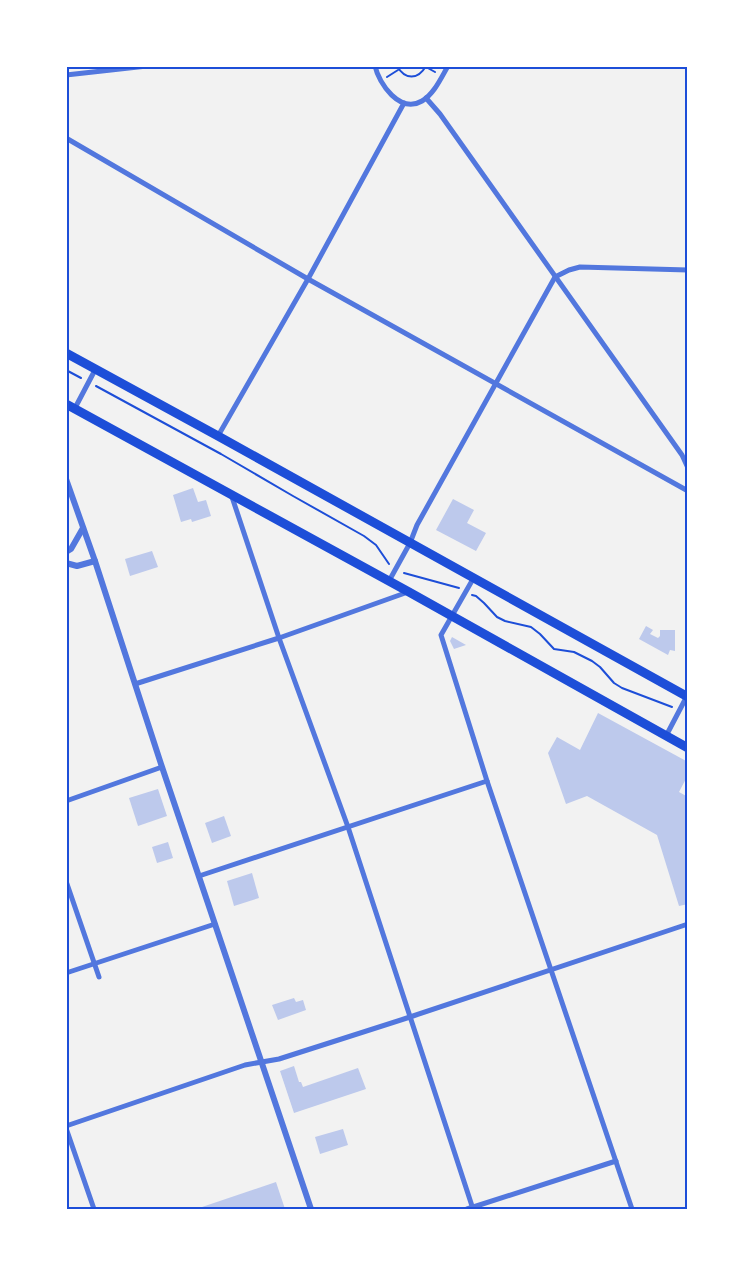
<svg xmlns="http://www.w3.org/2000/svg" width="754" height="1275" font-family="'IBM Plex Sans',sans-serif">
<rect width="100%" height="100%" fill="#f2f2f2"/>
<!-- building -->
<g fill="#bdc9ec">
<polygon points="193,488 198,502 206,500 211,516 192,522 191,519 181,522 173,495"/>
<polygon points="453,499 474,510 467,523 486,533 476,551 436,530"/>
<polygon points="152,551 158,567 130,576 125,559"/>
<polygon points="646,626 653,630 650,634 658,638 660,636 660,630 675,630 675,651 670,650 668,655 639,639"/>
<polygon points="452,637 466,645 454,649 450,641"/>
<polygon points="598,713 688,762 688,775 679,792 688,797 688,904 679,906 657,835 587,796 566,804 548,753 557,737 580,750"/>
<polygon points="158,789 167,816 138,826 129,798"/>
<polygon points="224,816 231,836 212,843 205,823"/>
<polygon points="168,842 173,858 157,863 152,847"/>
<polygon points="252,873 259,898 234,906 227,881"/>
<polygon points="294,998 296,1002 303,1000 306,1010 278,1020 272,1005"/>
<polygon points="294,1066 299,1082 301,1082 303,1087 358,1068 366,1089 294,1113 280,1071"/>
<polygon points="343,1129 348,1145 320,1154 315,1137"/>
<polygon points="276,1182 285,1209 202,1209 202,1207"/>
</g>
<g fill="none" stroke-linecap="round" stroke-linejoin="round">
<!-- path -->
<g stroke="#1d4ed8" stroke-width="2">
<path d="M397,66C405,80 418,80 426,66"/>
<polyline points="426,67 435,72"/>
<polyline points="387,77 398,70"/>
<polyline points="66,370 81,378"/>
<polyline points="96,386 221,454 293,496 364,536 376,545 389,564"/>
<polyline points="404,573 459,588"/>
<polyline points="472,595 476,596 484,603 497,617 505,621 531,627 540,634 554,649 574,652 592,661 600,667 614,683 622,688 672,707"/>
</g>
<!-- minor -->
<g stroke="#5277de" stroke-width="5">
<path d="M375,66C379,84 400,114 422,101C434,94 441,78 448,66"/>
<polyline points="66,75 147,66"/>
<polyline points="426,98 440,114 682,455 688,468"/>
<polyline points="66,138 308,279 688,491"/>
<polyline points="75,408 95,370"/>
<polyline points="218,436 308,279 404,103"/>
<polyline points="231,494 279,638 348,827 473,1209"/>
<polyline points="473,579 441,635 487,781 632,1209"/>
<polyline points="389,581 410,543 417,525 555,277 569,270 580,267 688,270"/>
<polyline points="135,684 279,638 408,592"/>
<polyline points="666,736 688,694"/>
<polyline points="66,801 162,767"/>
<polyline points="199,876 487,781"/>
<polyline points="66,881 99,977"/>
<polyline points="66,973 215,924"/>
<polyline points="66,1126 245,1065 279,1059 410,1017 688,924"/>
<polyline points="66,1128 94,1209"/>
<polyline points="467,1209 616,1161"/>
</g>
<!-- tertiary -->
<g stroke="#5277de" stroke-width="6">
<polyline points="66,479 95,561 162,767 311,1209"/>
<polyline points="66,552 71,549 83,528"/>
<polyline points="66,563 77,566 95,561"/>
</g>
<!-- primary -->
<g stroke="#1d4ed8" stroke-width="9">
<polyline points="66,353 218,436 688,697"/>
<polyline points="66,404 409,592 688,748"/>
</g>
</g>
<!-- border -->
<rect width="754" height="1275" fill="none" stroke="#ffffff" stroke-width="135"/>
<rect x="68" y="68" width="618" height="1140" fill="none" stroke="#1d4ed8" stroke-width="2"/>
</svg>
